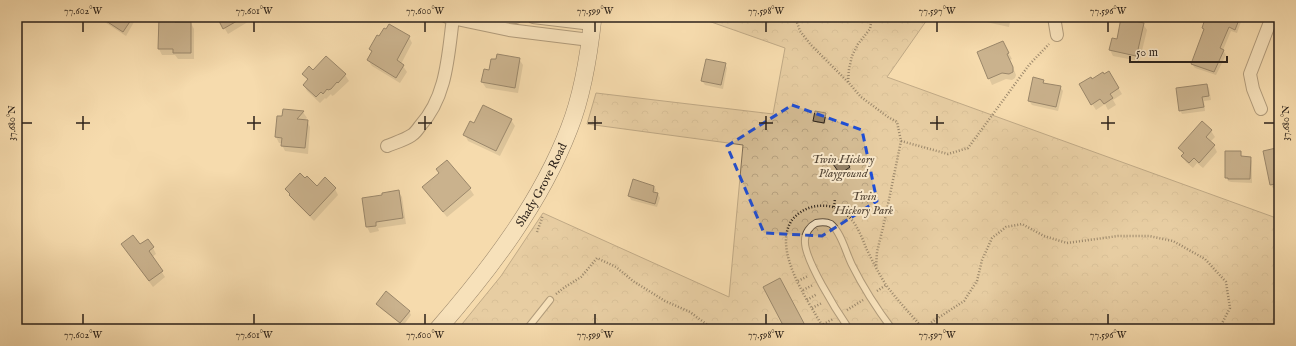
<svg xmlns="http://www.w3.org/2000/svg" width="1296" height="346" font-family="'IM FELL English',serif">
<defs>
<pattern id="park-crowns" width="20" height="18" patternUnits="userSpaceOnUse"><rect width="20" height="18" fill="#d4bc94"/><path d="M2 6a3 3 0 1 1 6 0M12 15a3 3 0 1 1 6 0" fill="none" stroke="#b6a17f"/></pattern>
</defs>
<rect width="100%" height="100%" fill="#f6dbad"/>
<filter id="stains"><feTurbulence type="fractalNoise" baseFrequency=".005" numOctaves="4"/><feColorMatrix values="0 0 0 0 .2 0 0 0 0 .09 0 0 0 0 .02 0 0 0 .5 -.17"/></filter>
<radialGradient id="worn" r=".72"><stop offset=".6" stop-color="#630" stop-opacity="0"/><stop offset="1" stop-color="#630" stop-opacity=".3"/></radialGradient>
<!-- park -->
<polygon fill="url(#park-crowns)" stroke="#806f57" points="697,17 929,17 887,77 1279,219 1279,329 458,329 501,276 543,213 729,297 743,145 587,124 596,93 773,114 785,48"/>
<!-- shadow -->
<g fill="#0003">
<polygon points="99,17 130,17 134,22 126,36 100,19"/>
<polygon points="160,17 177,17 178,23 191,23 194,29 194,59 178,59 175,55 162,55 159,49"/>
<polygon points="220,17 256,17 228,34 219,19"/>
<polygon points="983,17 1011,17 1009,27 986,22"/>
<polygon points="1207,17 1236,17 1239,18 1241,22 1237,33 1231,31 1223,50 1226,55 1216,75 1195,68 1192,64 1204,30 1203,28"/>
<polygon points="1143,24 1147,30 1140,59 1139,59 1139,61 1113,56 1110,50 1118,40"/>
<polygon points="409,37 412,43 401,64 403,66 407,72 400,83 372,66 368,60 372,53 370,49 380,38"/>
<polygon points="1006,48 1012,59 1010,60 1016,75 1015,78 1012,80 1006,79 992,85 978,53"/>
<polygon points="326,57 345,75 349,81 334,95 332,96 331,94 326,99 325,98 320,103 307,91 304,85 308,81 303,74 313,71"/>
<polygon points="519,59 523,65 518,93 486,88 482,82 484,70 490,71"/>
<polygon points="725,64 727,68 723,89 705,85 702,81"/>
<polygon points="1109,72 1122,94 1113,100 1116,105 1108,110 1105,104 1096,110 1080,85 1103,76"/>
<polygon points="1043,81 1045,84 1060,87 1063,91 1058,111 1032,105 1029,101"/>
<polygon points="1207,85 1209,88 1211,100 1204,101 1205,111 1182,114 1180,110"/>
<polygon points="284,110 303,112 307,118 304,120 307,121 310,127 308,154 285,151 282,145 282,143 279,143 276,137"/>
<polygon points="825,114 826,115 825,124 815,122 814,121"/>
<polygon points="511,120 515,126 500,156 468,141 465,135 475,125"/>
<polygon points="1202,123 1211,131 1215,137 1210,142 1214,146 1217,152 1203,168 1197,163 1193,168 1186,162 1183,156 1184,155 1179,148"/>
<polygon points="1276,149 1279,155 1279,190 1275,191 1271,185 1264,152"/>
<polygon points="1240,152 1242,157 1250,158 1252,161 1252,183 1231,182 1228,181 1226,177"/>
<polygon points="843,158 851,169 842,175 835,164"/>
<polygon points="447,161 470,189 474,195 447,217 427,193 424,188 440,174"/>
<polygon points="654,186 656,190 655,193 658,194 660,198 657,207 631,200 629,196"/>
<polygon points="317,187 335,189 338,195 314,221 294,201 286,189"/>
<polygon points="398,191 402,197 406,224 378,228 379,231 370,233 367,227 384,196"/>
<polygon points="140,246 153,248 156,254 152,257 165,277 153,287 126,250"/>
<polygon points="378,304 409,311 411,315 403,326 380,308"/>
</g>
<!-- building -->
<g fill="#958266" stroke="#2c221a">
<polygon points="100,17 133,17 123,32"/>
<polygon points="159,17 175,17 175,22 191,22 191,53 173,53 173,49 158,49"/>
<polygon points="217,17 244,17 223,29"/>
<polygon points="1204,17 1240,17 1235,30 1229,27 1220,48 1224,50 1214,72 1191,64 1204,29 1202,28 1205,19"/>
<polygon points="1121,18 1144,23 1137,54 1136,54 1136,56 1109,50 1112,38 1117,39"/>
<polygon points="389,24 410,36 397,60 404,65 396,78 367,60 372,51 369,49 377,35 379,36 384,28 386,29"/>
<polygon points="1003,41 1009,53 1007,54 1013,67 1013,72 1009,74 1002,73 988,79 977,52"/>
<polygon points="497,54 520,58 515,88 481,82 484,69 489,70 491,59 496,59"/>
<polygon points="326,56 346,74 338,83 337,82 331,89 328,90 327,89 323,94 321,92 316,97 303,85 308,79 302,74 309,66 313,70"/>
<polygon points="706,59 726,63 721,85 701,81"/>
<polygon points="1109,71 1119,88 1110,94 1113,98 1104,104 1100,99 1091,105 1079,84 1091,77 1092,79 1103,72 1104,74"/>
<polygon points="1033,77 1044,80 1043,83 1061,86 1056,107 1028,101"/>
<polygon points="1207,84 1209,96 1202,97 1204,107 1179,111 1176,88"/>
<polygon points="483,105 512,119 496,151 463,135 470,121 474,123"/>
<polygon points="283,109 304,111 297,119 308,120 305,148 281,146 282,138 275,137 277,116 282,116"/>
<polygon points="815,111 826,113 824,123 813,121"/>
<polygon points="1202,121 1212,130 1206,137 1215,145 1199,163 1194,158 1189,163 1181,156 1184,153 1178,148"/>
<polygon points="1276,148 1279,161 1279,183 1270,185 1263,151"/>
<polygon points="1225,151 1241,151 1241,156 1251,157 1250,179 1228,179 1228,178 1225,178"/>
<polygon points="843,157 850,167 840,174 833,164"/>
<polygon points="447,160 471,188 443,212 422,187 439,173 436,169"/>
<polygon points="300,173 305,178 307,176 317,186 325,177 336,188 310,216 289,195 290,194 285,189"/>
<polygon points="633,179 654,186 653,192 658,193 655,204 628,196"/>
<polygon points="399,190 403,218 376,222 376,226 366,227 362,198 382,195 382,193"/>
<polygon points="133,235 140,244 148,239 154,247 149,251 163,271 149,281 121,244"/>
<polygon points="780,278 807,329 785,329 763,287"/>
<polygon points="386,291 410,311 400,323 376,304"/>
</g>
<g fill="none" stroke-linecap="round" stroke-linejoin="round">
<!-- service casing -->
<g stroke="#5e503f" stroke-width="8">
<g id="service">
<polyline points="527,329 550,300"/>
<path d="M849,329C838,313 803,258 805,240C805,233 810,226 816,223C821,222 827,222 831,224C841,232 846,253 852,265C863,287 877,309 892,329"/>
</g>
</g>
<!-- minor casing -->
<g stroke="#5e503f" stroke-width="14">
<g id="minor">
<polyline points="447,17 509,30 590,40"/>
<polyline points="533,17 592,24"/>
<polyline points="1054,17 1057,35"/>
<polyline points="472,18 516,17"/>
<polyline points="1261,109 1253,89 1250,74 1272,17"/>
<path d="M387,146C394,143 405,140 412,135C415,133 418,129 420,126C447,97 448,55 453,18"/>
</g>
</g>
<!-- secondary casing -->
<g stroke="#2c221a" stroke-width="18">
<g id="secondary">
<path id="s1" d="M438,329C490,269 540,204 569,129C583,94 589,55 593,17"/>
</g>
</g>
<!-- path -->
<g stroke="#2c221a" stroke-width="2.5" stroke-dasharray="1 2" stroke-linecap="butt">
<polyline points="795,17 800,31 811,45 848,82 861,97 888,117 897,122 901,141 885,219 877,252 876,267"/>
<polyline points="848,82 849,69 852,56 858,44 870,29 872,17"/>
<polyline points="901,141 948,154 968,148 1029,65 1049,44"/>
<polyline points="834,207 835,199"/>
<polyline points="537,232 543,215"/>
<polyline points="798,281 808,276"/>
<polyline points="803,290 813,285"/>
<polyline points="877,291 886,285"/>
<polyline points="556,294 565,287 581,277 597,258 616,267 633,281 665,301 690,312 713,329"/>
<polyline points="807,300 817,294"/>
<polyline points="812,308 822,303"/>
<polyline points="847,310 863,300"/>
<path d="M822,325C807,300 772,249 792,220C797,214 804,209 812,207C824,204 837,206 846,214C857,223 862,238 867,250C873,262 879,274 886,285C897,300 911,314 923,329"/>
<polyline points="824,329 822,325 833,319"/>
<polyline points="925,329 932,322 964,301 977,281 982,260 992,238 1006,227 1022,224 1044,236 1067,243 1118,236 1149,236 1173,241 1205,259 1226,282 1230,308 1219,329"/>
</g>
<!-- service -->
<use href="#service" stroke="#f9e8ca" stroke-width="6"/>
<!-- minor -->
<use href="#minor" stroke="#f9e8ca" stroke-width="12"/>
<!-- secondary -->
<use href="#secondary" stroke="#f9e8ca" stroke-width="17"/>
</g>
<!-- marked area -->
<path d="M0 0H1296V346H0ZM792,105L862,130L877,201L822,236L764,233L727,146Z" fill="#f6dbad" fill-opacity=".55" fill-rule="evenodd"/>
<path fill="none" stroke="#1d4ed8" stroke-width="3" stroke-dasharray="8 5" stroke-linejoin="round" d="M792,105L862,130L877,201L822,236L764,233L727,146Z"/>
<!-- ticks -->
<path fill="none" stroke="#2c221a" stroke-width="1.5" d="M83,22V32M254,22V32M425,22V32M595,22V32M766,22V32M937,22V32M1108,22V32M83,116V130M254,116V130M425,116V130M595,116V130M766,116V130M937,116V130M1108,116V130M22,123H32M76,123H90M247,123H261M418,123H432M588,123H602M759,123H773M930,123H944M1101,123H1115M1264,123H1274M83,314V324M254,314V324M425,314V324M595,314V324M766,314V324M937,314V324M1108,314V324"/>
<g text-anchor="middle" stroke-width="4" stroke-linejoin="round" paint-order="stroke">
<!-- park labels -->
<g font-size="12" font-style="italic" fill="#564838" stroke="#f9e8ca">
<text x="843" y="163">Twin Hickory<tspan x="843" dy="14">Playground</tspan></text>
<text x="864" y="200">Twin<tspan x="864" dy="14">Hickory Park</tspan></text>
</g>
<!-- street labels -->
<g font-size="12" fill="#2c221a" stroke="#f9e8ca">
<text dy="4" stroke="none"><textPath href="#s1" startOffset="178">Shady Grove Road</textPath></text>
</g>
</g>
<!-- margin -->
<rect width="1296" height="346" fill="none" stroke="#f6dbad" stroke-width="44"/>
<!-- scale -->
<path d="M1130 56v6h97v-6" fill="none" stroke="#2c221a" stroke-width="2"/>
<text x="1136" y="56" font-size="12" fill="#2c221a" stroke="#f9e8ca" stroke-width="3" paint-order="stroke">50 m</text>
<rect x="22" y="22" width="1252" height="302" fill="none" stroke="#2c221a" stroke-width="1.5"/>
<g font-size="10" text-anchor="middle" fill="#2c221a">
<text x="83" y="14">77.602°W</text>
<text x="254" y="14">77.601°W</text>
<text x="425" y="14">77.600°W</text>
<text x="595" y="14">77.599°W</text>
<text x="766" y="14">77.598°W</text>
<text x="937" y="14">77.597°W</text>
<text x="1108" y="14">77.596°W</text>
<text transform="translate(11 123) rotate(-90)" y="4">37.680°N</text>
<text transform="translate(1285 123) rotate(-90)" y="4">37.680°N</text>
<text x="83" y="338">77.602°W</text>
<text x="254" y="338">77.601°W</text>
<text x="425" y="338">77.600°W</text>
<text x="595" y="338">77.599°W</text>
<text x="766" y="338">77.598°W</text>
<text x="937" y="338">77.597°W</text>
<text x="1108" y="338">77.596°W</text>
</g>
<rect width="100%" height="100%" filter="url(#stains)"/>
<rect width="100%" height="100%" fill="url(#worn)"/>
</svg>
